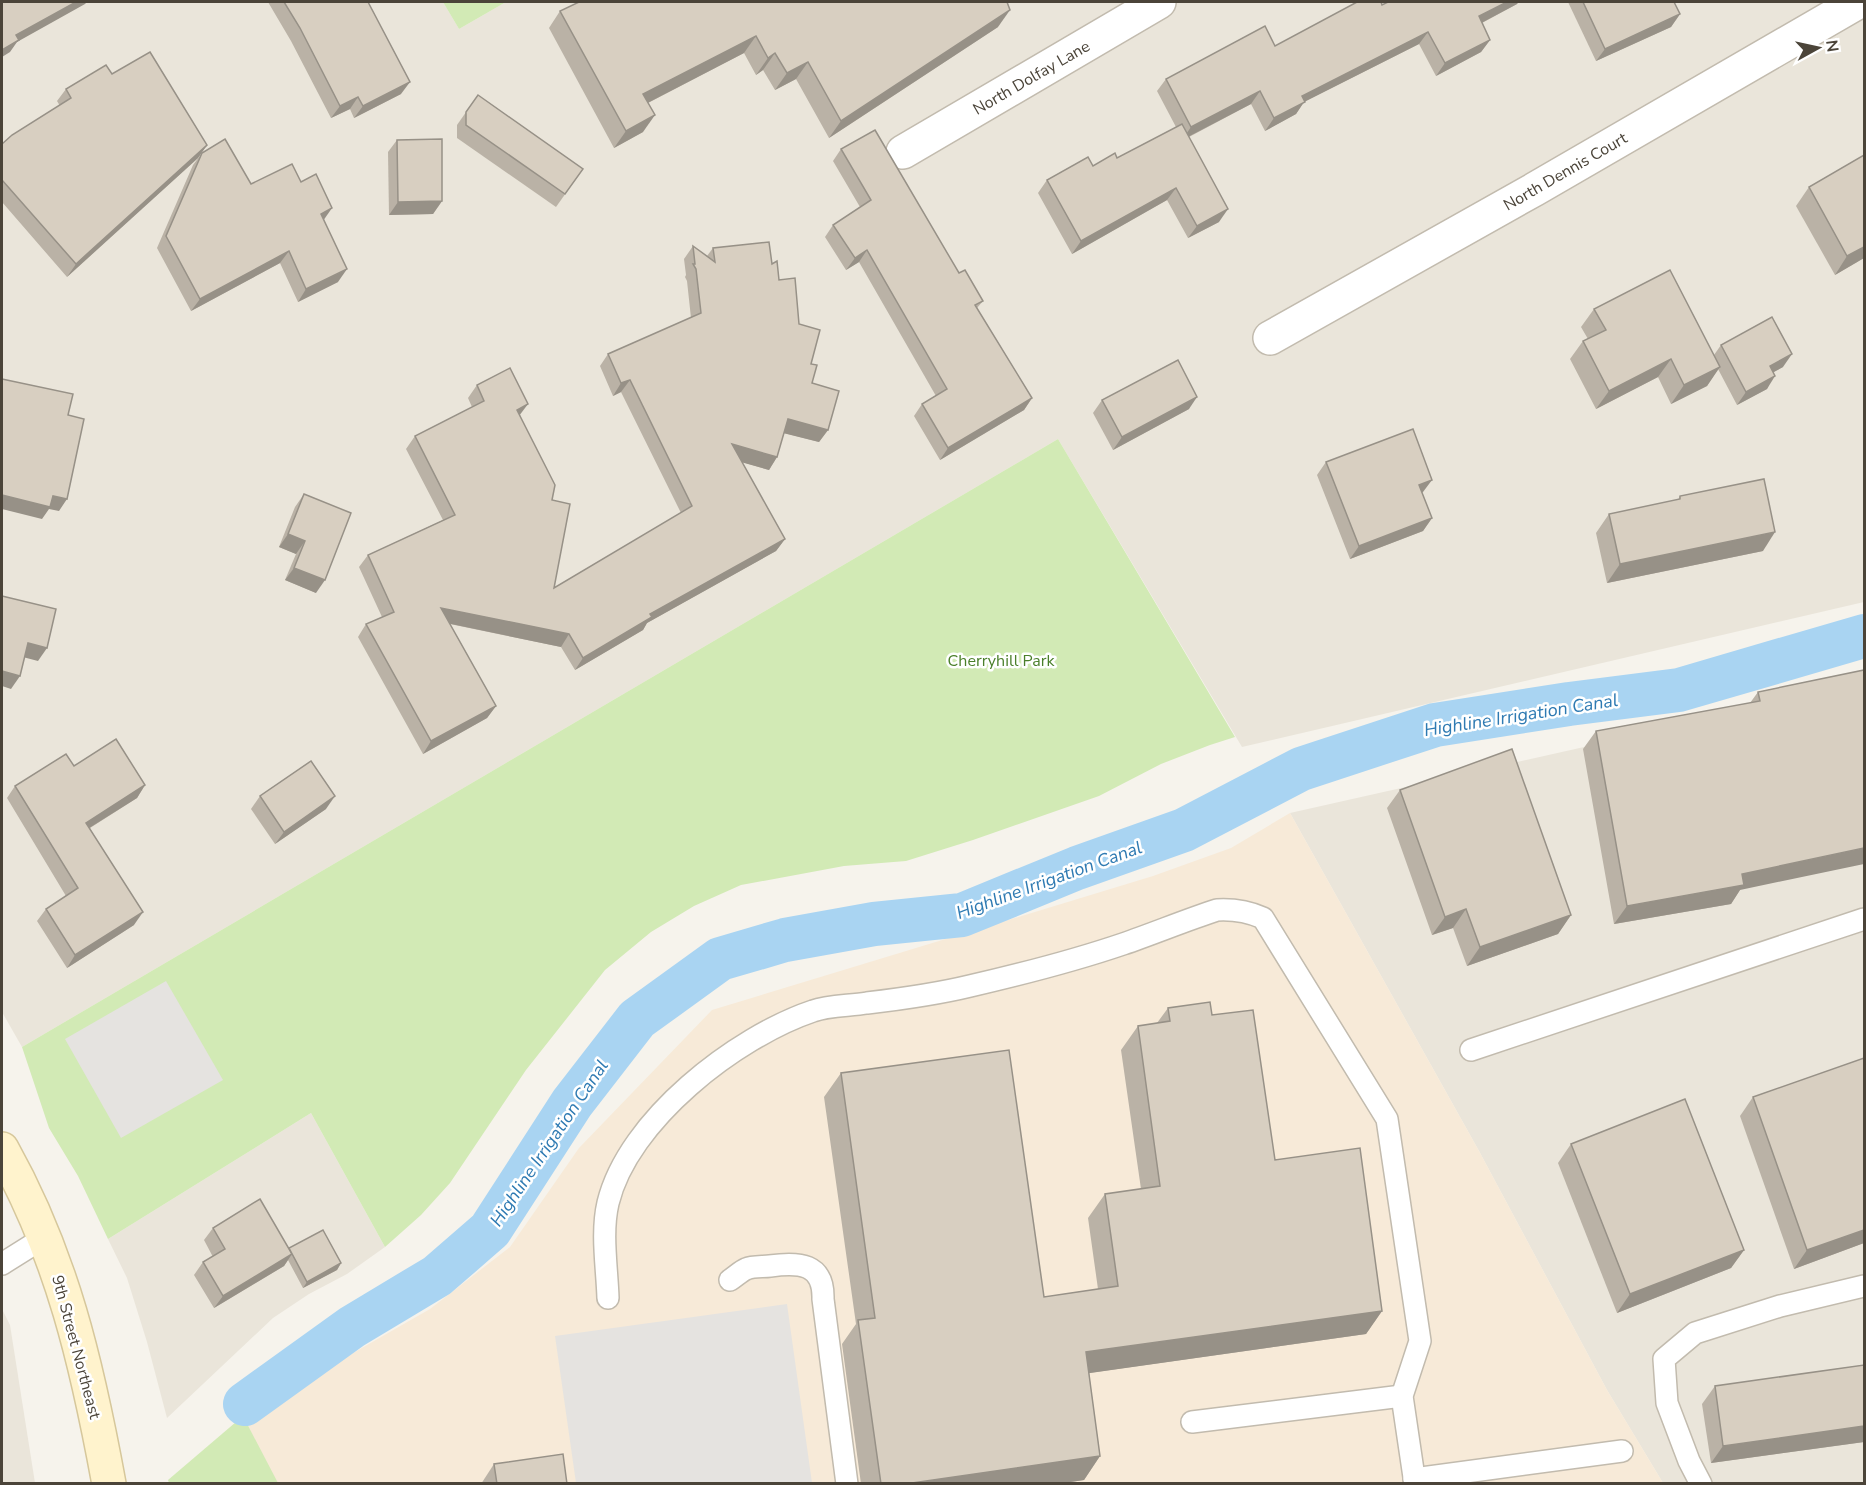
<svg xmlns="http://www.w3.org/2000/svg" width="1866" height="1485" font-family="'Nunito Sans',sans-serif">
<rect width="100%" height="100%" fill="#f6f3ec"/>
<!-- residential -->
<g fill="#eae5da">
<polygon points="2,2 443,2 459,29 506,2 1864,2 1864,602 1242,747 1058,439 22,1047 2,1012"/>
<polygon points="1864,684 1864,1483 1663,1483 1607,1390 1479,1151 1290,813"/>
<polygon points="311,1113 385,1247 347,1274 309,1294 273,1318 167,1418 147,1342 127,1278 108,1239"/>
<polygon points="2,1309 10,1325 35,1483 2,1483"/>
</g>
<!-- commercial -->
<polygon fill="#f7ead8" points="1290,813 1479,1151 1607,1390 1663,1483 270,1484 243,1416 430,1309 510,1247 579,1148 712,1010 1153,876 1231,848"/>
<!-- green -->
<g fill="#d2eab5">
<polygon points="443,2 506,2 459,29"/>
<polygon points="1058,439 1235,737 1210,745 1161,764 1099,796 973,840 906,861 844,866 741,885 694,906 651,932 605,970 526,1070 450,1183 421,1215 385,1247 311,1113 108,1239 78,1176 49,1128 22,1047"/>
<polygon points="243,1416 278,1483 169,1483 168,1480"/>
</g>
<!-- parking -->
<g fill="#e5e3e0">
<polygon points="166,981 223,1080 121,1138 65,1039"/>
<polygon points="787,1304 812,1483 576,1483 555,1336"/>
</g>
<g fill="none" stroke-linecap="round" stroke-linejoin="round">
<!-- canal -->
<polyline stroke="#a9d4f2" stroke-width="44" points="245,1404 352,1327 437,1276 490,1230 572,1103 637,1019 720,959 785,940 874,924 962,915 1077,868 1184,830 1301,769 1435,725 1569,704 1679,690 1864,636"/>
<!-- service casing -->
<g stroke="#c2bbae" stroke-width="24">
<g id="service">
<polyline points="1471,1050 1864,919"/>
<polyline points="2,1264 45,1237"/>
<path d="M730,1280C735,1277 741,1271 746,1269C753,1266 763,1267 770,1266C799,1262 824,1263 823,1299L847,1484"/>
<path d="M608,1298C607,1267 601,1233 608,1203C628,1120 736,1037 813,1011C829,1005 850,1006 867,1003C901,999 937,994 970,986C1022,974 1073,961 1123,944C1155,933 1186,920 1217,910C1234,909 1247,911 1263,918L1387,1119L1420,1341L1402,1396L1415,1484"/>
<polyline points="1192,1422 1402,1396"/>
<polyline points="1414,1479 1622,1451"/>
<polyline points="1701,1484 1689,1461 1667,1403 1664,1359 1695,1333 1780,1306 1864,1286"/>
</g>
</g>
<!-- minor casing -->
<g stroke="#c2bbae" stroke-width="36">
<g id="minor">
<polyline points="903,152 1159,2"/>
<polyline points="1270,338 1535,189 1858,2"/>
</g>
</g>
<!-- secondary casing -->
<g stroke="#d6c79b" stroke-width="36">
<path id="secondary" d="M2,1149C62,1256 87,1364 109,1484"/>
</g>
<!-- service -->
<use href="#service" stroke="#fff" stroke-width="21"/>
<!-- minor -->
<use href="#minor" stroke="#fff" stroke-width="33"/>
<!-- secondary -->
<use href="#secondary" stroke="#fff3cd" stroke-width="33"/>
</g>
<!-- wall -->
<g fill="#bab2a6">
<polygon points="268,2 368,2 401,94 354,118 350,109 331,118 291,41"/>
<polygon points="1568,2 1674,2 1680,14 1671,27 1596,61"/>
<polygon points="1517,4 1482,23 1490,40 1481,52 1436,76 1419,44 1304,102 1296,114 1265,131 1251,104 1189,137 1219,222 1188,238 1167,200 1072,254 1038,193 1047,180 1117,158 1176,127 1157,91 1166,79 1275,46 1382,5"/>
<polygon points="560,11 998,27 829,138 796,79 775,90 763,70 756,75 744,53 648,103 643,132 614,148 549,28"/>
<polygon points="112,74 207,145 198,158 67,277 2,202 2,144 60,106 57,101 66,89"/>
<polygon points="478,95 583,169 556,207 457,138 457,125"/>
<polygon points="397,140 442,201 433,214 389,215 388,152"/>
<polygon points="841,149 959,273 983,301 977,308 1032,398 1024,410 940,460 914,416 922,404 936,396 859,262 846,270 825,237 833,225 860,207 833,161"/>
<polygon points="202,153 251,184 301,182 323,220 338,282 298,302 280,263 191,311 157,248 193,165"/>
<polygon points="1864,155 1864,258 1835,275 1796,206 1809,187"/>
<polygon points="693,246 707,256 713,248 772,264 799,324 811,364 812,383 828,430 819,442 784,433 777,457 769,470 742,462 785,539 776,551 647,623 643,630 575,670 561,647 450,624 496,706 487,718 423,754 358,637 366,624 382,617 359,567 368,555 443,520 406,449 415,436 472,407 468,398 477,385 520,415 552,500 554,588 681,513 621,392 613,396 600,366 608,354 691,318 687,281 685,277 686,275 684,259"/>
<polygon points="1594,309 1714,355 1721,345 1783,367 1773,372 1767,389 1737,405 1718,369 1707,386 1671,404 1658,377 1596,409 1570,359 1583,341 1588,339 1581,327"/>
<polygon points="1102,400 1189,409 1113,450 1093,413"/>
<polygon points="1326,462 1423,492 1422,493 1432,518 1423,531 1350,559 1317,475"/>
<polygon points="304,494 316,593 285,580 296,554 279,547 295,507"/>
<polygon points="1680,496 1763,551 1607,583 1596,533 1609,514 1678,500"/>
<polygon points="1864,670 1740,890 1731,904 1614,924 1583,749 1596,731 1750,703 1758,692"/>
<polygon points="74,766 145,785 137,798 90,828 134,925 67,968 37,921 46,909 66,896 7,798 15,786"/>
<polygon points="1400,790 1571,915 1558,934 1467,966 1453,928 1432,935 1387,808"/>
<polygon points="260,796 326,809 275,844 251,809"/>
<polygon points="1168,1008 1212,1015 1275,1160 1382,1311 1366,1334 1089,1373 1100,1456 1084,1480 1057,1484 861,1484 842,1344 856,1324 824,1097 841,1073 1044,1297 1098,1289 1088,1218 1105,1194 1141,1189 1121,1050 1138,1026 1157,1023"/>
<polygon points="1864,1058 1864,1243 1794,1269 1740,1116 1753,1097"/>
<polygon points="1571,1144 1744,1250 1731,1268 1617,1313 1558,1163"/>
<polygon points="213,1228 289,1248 341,1263 337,1270 303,1288 288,1260 284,1266 214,1308 194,1275 203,1262 213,1257 204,1240"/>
<polygon points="1864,1365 1864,1442 1711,1463 1702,1404 1715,1386"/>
<polygon points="494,1464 567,1484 481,1484"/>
</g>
<!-- shaded-wall -->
<g fill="#979187">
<polygon points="76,2 87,2 85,4 17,42 10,52 2,57 2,50 16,35"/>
<polygon points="1507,2 1519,2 1517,4 1470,29 1479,16"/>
<polygon points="1010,10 998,27 829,138 841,121"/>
<polygon points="1680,14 1671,27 1596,61 1605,49"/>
<polygon points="1428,32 1419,44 1304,102 1296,114 1265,131 1274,118 1302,96"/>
<polygon points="756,36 744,53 632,111 643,94"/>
<polygon points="1490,40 1481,52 1436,76 1445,63"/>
<polygon points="775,53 763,70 756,75 768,58"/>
<polygon points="808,62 796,79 775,90 787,73"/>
<polygon points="410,82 401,94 354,118 363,106"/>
<polygon points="1260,91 1251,104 1182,140 1191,127"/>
<polygon points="358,97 350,109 331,118 340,106"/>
<polygon points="655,115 643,132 614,148 626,131"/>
<polygon points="207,145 198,158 67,277 76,264"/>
<polygon points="1176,188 1167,200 1072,254 1081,241"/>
<polygon points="442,201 433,214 389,215 398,202"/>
<polygon points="332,208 323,221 321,214"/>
<polygon points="1228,209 1219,222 1188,238 1197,226"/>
<polygon points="1864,247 1864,258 1835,275 1847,256"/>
<polygon points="867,250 859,262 846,270 855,258"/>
<polygon points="289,251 280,263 191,311 200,299"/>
<polygon points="347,269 338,282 298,302 306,289"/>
<polygon points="1792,354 1783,367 1761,379 1770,366"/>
<polygon points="1671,359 1658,377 1596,409 1609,391"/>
<polygon points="1720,367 1707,386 1671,404 1684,385"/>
<polygon points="1775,376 1767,389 1737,405 1746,392"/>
<polygon points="630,380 621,392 613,396 621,383"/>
<polygon points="1197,397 1189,409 1113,450 1122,437"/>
<polygon points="1032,398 1024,410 940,460 948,448"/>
<polygon points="528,404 519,416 517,410"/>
<polygon points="788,419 828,430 819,442 779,432"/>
<polygon points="732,444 777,457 769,470 723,457"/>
<polygon points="1432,480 1423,492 1410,497 1419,485"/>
<polygon points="2,495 53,496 67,499 59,511 49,509 42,519 2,509"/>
<polygon points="1432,518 1423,531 1350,559 1359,546"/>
<polygon points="1775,532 1763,551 1607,583 1620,564"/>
<polygon points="288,534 305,541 296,554 279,547"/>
<polygon points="785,539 776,551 647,623 643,630 575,670 583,658 650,614"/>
<polygon points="294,568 325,580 316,593 285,580"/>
<polygon points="441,608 569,634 561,647 432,620"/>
<polygon points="28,643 47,648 38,661 19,656"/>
<polygon points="2,671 20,676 11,689 2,686"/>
<polygon points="496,706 487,718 423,754 431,741"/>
<polygon points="145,785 137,798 78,835 86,823"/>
<polygon points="335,796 326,809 275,844 284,832"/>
<polygon points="1864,848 1864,864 1740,890 1731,904 1614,924 1627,906 1742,874"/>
<polygon points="1466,909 1453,928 1432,935 1445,917"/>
<polygon points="143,912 134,925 67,968 75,955"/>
<polygon points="1571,915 1558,934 1467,966 1480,947"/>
<polygon points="1864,1230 1864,1243 1794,1269 1807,1250"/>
<polygon points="1744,1250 1731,1268 1617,1313 1630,1294"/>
<polygon points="292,1254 284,1266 214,1308 223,1296"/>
<polygon points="341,1263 337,1270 303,1288 307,1282"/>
<polygon points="1382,1311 1366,1334 1069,1376 1086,1352"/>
<polygon points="1864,1426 1864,1442 1711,1463 1723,1446"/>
<polygon points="1100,1456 1084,1480 1057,1484 905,1484"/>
</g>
<!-- building -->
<g fill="#d8cfc1" stroke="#979187" stroke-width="1.5">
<polygon points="2,2 76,2 16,35 19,40 2,50"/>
<polygon points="284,2 368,2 410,82 363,106 358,97 340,106 300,28"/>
<polygon points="579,2 1007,2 1010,10 841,121 808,62 787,73 775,53 768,58 756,36 643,94 655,115 626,131 560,11"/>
<polygon points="1357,2 1381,2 1382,5 1388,2 1507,2 1479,16 1490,40 1445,63 1428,32 1302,96 1305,102 1274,118 1260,91 1191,127 1166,79 1265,26 1275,46"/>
<polygon points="1583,2 1674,2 1680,14 1605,49"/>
<polygon points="150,52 207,145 76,264 2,180 2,144 12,135 71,98 66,89 106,65 112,74"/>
<polygon points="478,95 583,169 565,194 466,125 466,112"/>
<polygon points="1182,124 1228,209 1197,226 1176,188 1081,241 1047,180 1088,157 1093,166 1115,153 1117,158"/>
<polygon points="875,130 959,273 965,270 983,301 975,305 1032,398 948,448 922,404 947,389 867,250 855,258 833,225 871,200 841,149"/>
<polygon points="225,139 251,184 292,164 301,182 316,174 332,208 321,214 347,269 306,289 289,251 200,299 166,236 202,153"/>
<polygon points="442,139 442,201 398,202 397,140"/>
<polygon points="1864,155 1864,247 1847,256 1809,187"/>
<polygon points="769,242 772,264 777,261 779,280 795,278 799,324 820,330 811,364 817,365 812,383 839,391 828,430 788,419 777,457 732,444 785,539 650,614 652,617 583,658 569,634 441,608 496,706 431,741 366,624 394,612 368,555 455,515 415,436 484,401 477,385 510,368 528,404 517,410 555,485 552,500 570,504 554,588 692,506 630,380 621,383 608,354 701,313 696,269 693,264 695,264 693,246 715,262 713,248"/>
<polygon points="1670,270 1720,367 1684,385 1671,359 1609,391 1583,341 1606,330 1594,309"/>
<polygon points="1772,317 1792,354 1770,366 1775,376 1746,392 1721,345"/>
<polygon points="1178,360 1197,397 1122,437 1102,400"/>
<polygon points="2,379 73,394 68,415 84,419 67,499 53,496 50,507 2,495"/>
<polygon points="1413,429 1432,480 1419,485 1432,518 1359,546 1326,462"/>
<polygon points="1764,479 1775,532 1620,564 1609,514 1680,499 1680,496"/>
<polygon points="304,494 351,513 325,580 294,568 305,541 288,534"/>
<polygon points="2,596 56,609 47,648 28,643 20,676 2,671"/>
<polygon points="1864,670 1864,848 1742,874 1744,885 1627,906 1596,731 1760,701 1758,692"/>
<polygon points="116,739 145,785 86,823 143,912 75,955 46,909 78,888 15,786 66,754 74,766"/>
<polygon points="1512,749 1571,915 1480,947 1466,909 1445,917 1400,790"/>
<polygon points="311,761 335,796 284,832 260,796"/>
<polygon points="1210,1002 1212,1015 1253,1010 1275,1160 1360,1148 1382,1311 1086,1352 1100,1456 905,1484 881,1484 858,1320 875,1318 841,1073 1009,1050 1044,1297 1118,1286 1105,1194 1160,1186 1138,1026 1170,1021 1168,1008"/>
<polygon points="1864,1058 1864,1230 1807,1250 1753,1097"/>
<polygon points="1685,1099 1744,1250 1630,1294 1571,1144"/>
<polygon points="260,1199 292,1254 223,1296 203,1262 225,1249 213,1228"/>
<polygon points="323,1230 341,1263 307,1282 289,1248"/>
<polygon points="1864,1365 1864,1426 1723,1446 1715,1386"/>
<polygon points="563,1454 567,1484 497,1484 494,1464"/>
</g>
<g text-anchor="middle" stroke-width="5" stroke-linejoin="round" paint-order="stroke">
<!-- street labels -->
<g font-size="16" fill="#4b4439" stroke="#fff">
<text transform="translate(1031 77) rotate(-30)" y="6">North Dolfay Lane</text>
<text transform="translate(1565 171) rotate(-30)" y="6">North Dennis Court</text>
<text transform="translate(77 1347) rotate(75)" y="6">9th Street Northeast</text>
</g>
<!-- park labels -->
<g font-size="16" fill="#4a7f2a" stroke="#fff">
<text x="1001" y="666">Cherryhill Park</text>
</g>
<!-- water labels -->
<g font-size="18" font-style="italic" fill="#2e7ab2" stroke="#fff">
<text transform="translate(1521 715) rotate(-9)" y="6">Highline Irrigation Canal</text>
<text transform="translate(1049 880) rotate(-20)" y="6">Highline Irrigation Canal</text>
<text transform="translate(549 1143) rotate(-56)" y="6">Highline Irrigation Canal</text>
</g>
</g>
<!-- border -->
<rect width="1866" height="1485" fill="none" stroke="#4b4439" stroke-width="6"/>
<!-- north arrow -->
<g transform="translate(1818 48) rotate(82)" stroke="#ffffff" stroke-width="4.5" paint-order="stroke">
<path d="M0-4.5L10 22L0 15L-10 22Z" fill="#4b4439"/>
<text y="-9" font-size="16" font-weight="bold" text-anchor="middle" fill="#4b4439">N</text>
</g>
</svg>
